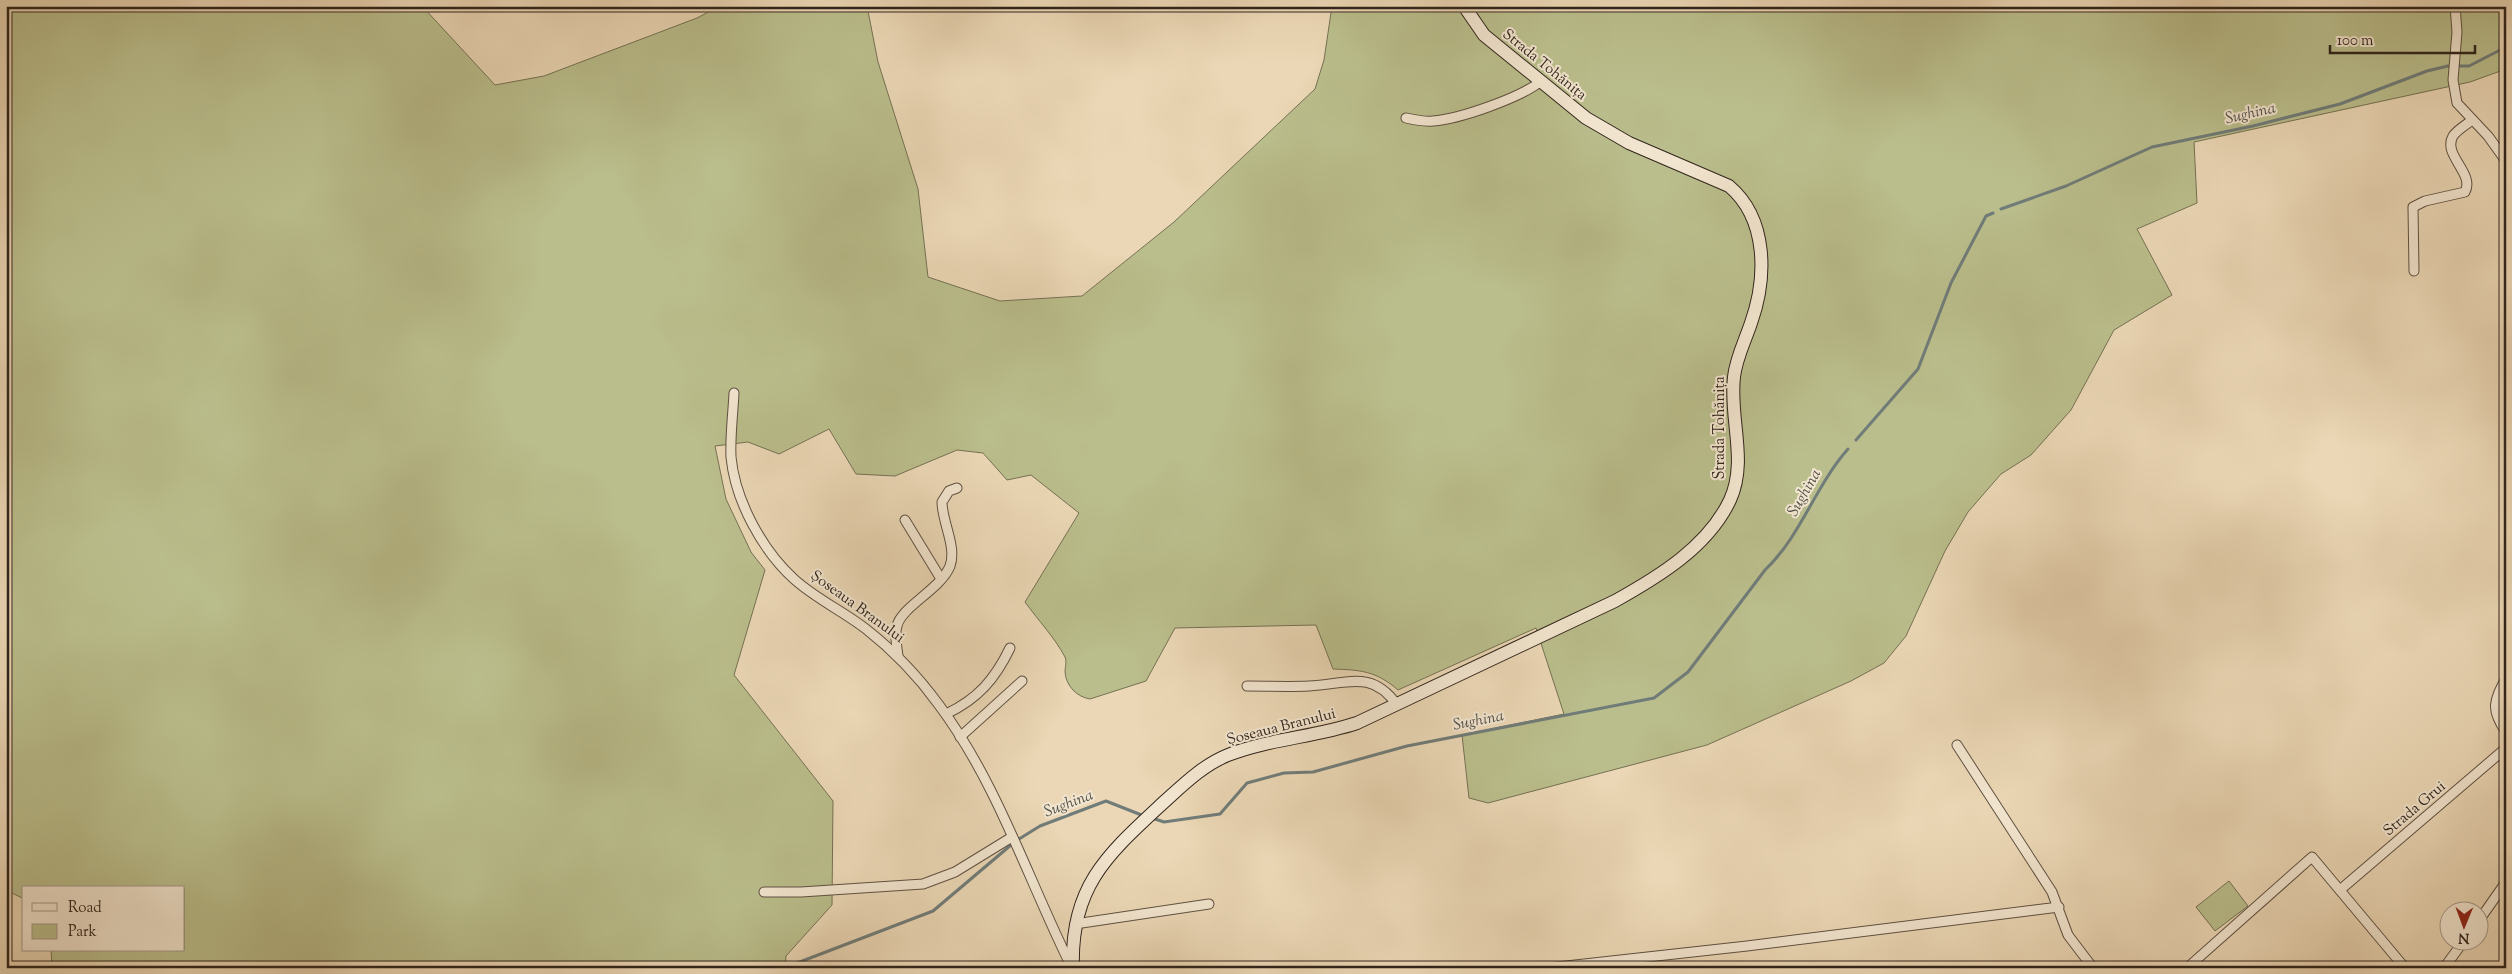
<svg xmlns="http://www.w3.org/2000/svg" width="2512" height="974" font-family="'Sorts Mill Goudy',serif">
<rect width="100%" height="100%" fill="#ebd7b5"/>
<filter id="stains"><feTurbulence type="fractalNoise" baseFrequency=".004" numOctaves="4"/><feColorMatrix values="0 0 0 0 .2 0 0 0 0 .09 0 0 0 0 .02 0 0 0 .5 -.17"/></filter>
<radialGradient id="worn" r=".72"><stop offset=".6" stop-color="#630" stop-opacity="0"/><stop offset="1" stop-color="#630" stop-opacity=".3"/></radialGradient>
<!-- green -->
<g fill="#babe8c" stroke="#757154">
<path d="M6,6H422L495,85L544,76L697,18L720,6H867L878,62L918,189L928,277L1000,301L1082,296L1174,222L1315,89L1324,60L1332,6H2506V69L2470,82L2194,142L2197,203L2137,229L2172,295L2114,330L2071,410L2031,455L2001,474L1968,512L1945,551L1906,636L1884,663L1851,681L1707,745L1488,803L1469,798L1462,735L1564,714L1536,628L1398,690C1376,671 1361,670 1333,669L1316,625L1175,628L1146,681L1090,699C1077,697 1066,686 1065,672C1065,667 1067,662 1065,657C1055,638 1038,620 1025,602L1079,513L1031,475L1007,480L983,453L957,450L895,476L856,474L829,429L779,454L748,442L715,446L726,499L751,552L765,570L734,675L833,801L832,905L786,956L785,968H52L51,950H184V888H24V899L8,891L6,893Z"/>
<polygon points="2229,881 2248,906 2215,931 2196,907"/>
</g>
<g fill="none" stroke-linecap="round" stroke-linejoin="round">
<!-- stream -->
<g stroke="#707c79" stroke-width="3">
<polyline points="2001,209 2066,186 2152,147 2253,126 2340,104 2427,71 2448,66 2469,66 2506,47"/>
<polyline points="1856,440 1918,369 1951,283 1986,216 1993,213"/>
<path d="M1152,818L1164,822L1220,814L1247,783L1284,773L1313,772L1407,746L1654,698L1688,672L1765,570C1801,536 1815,486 1848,449"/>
<polyline points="1019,839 1040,826 1106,801 1144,816"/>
<polyline points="784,968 933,911 1011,845"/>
</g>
<!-- street casing -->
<g stroke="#5f5142" stroke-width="11">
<g id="street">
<polyline points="2455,6 2457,32 2453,80 2457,103 2488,136 2506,161"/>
<path d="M1406,118C1415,120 1424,122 1433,121C1460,119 1519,98 1540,82"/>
<path d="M2414,271L2413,207L2425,201L2465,192C2475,173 2442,155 2453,136C2457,130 2466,125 2472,120"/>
<path d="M734,393C733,414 730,436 731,457C735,500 762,550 794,579C816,599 843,611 866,629C894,651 918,676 939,705C998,784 1028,880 1072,968"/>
<polyline points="905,520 941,579"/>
<path d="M898,656C897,646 894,636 897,626C901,607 941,589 950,566C957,547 942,522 942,502L949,491L957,488"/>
<path d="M2506,678C2494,701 2490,709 2506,732"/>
<path d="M1247,686C1267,686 1288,687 1309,686C1345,685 1371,668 1397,705"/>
<path d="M946,714C978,699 995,679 1010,648"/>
<polyline points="960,737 1022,681"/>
<polyline points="1957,745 2052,892 2068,935 2093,968"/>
<polyline points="2340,890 2506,748"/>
<polyline points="764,892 801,892 923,884 955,872 1012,837"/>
<polyline points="2480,919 2506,882"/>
<polyline points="1075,924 1209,904"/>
<polyline points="1548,968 1747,946 2059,907"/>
<polyline points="2187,968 2312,857 2405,968"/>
<polyline points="2444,968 2463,942"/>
</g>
</g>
<!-- secondary casing -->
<g stroke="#30241c" stroke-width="14">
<path id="secondary" d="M1073,968C1070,886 1108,854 1164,802C1183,785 1203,765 1228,755C1269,739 1315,737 1357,723L1615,601C1658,577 1708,547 1730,500C1748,461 1729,418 1734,377C1736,358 1745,341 1751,323C1767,278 1768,219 1729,186L1629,143L1586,118L1484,35L1464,6"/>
</g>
<!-- street -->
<use href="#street" stroke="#f2e5cf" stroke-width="9"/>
<!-- secondary -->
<use href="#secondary" stroke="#f2e5cf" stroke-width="12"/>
</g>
<g text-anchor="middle" stroke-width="4" stroke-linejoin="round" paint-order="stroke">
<!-- street labels -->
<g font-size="15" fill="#30241c" stroke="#f2e5cf">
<text transform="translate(1545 64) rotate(39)" y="5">Strada Tohănița</text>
<text transform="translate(1719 428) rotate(-90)" y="5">Strada Tohănița</text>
<text transform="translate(858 606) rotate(36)" y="5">Șoseaua Branului</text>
<text transform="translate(1281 726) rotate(-14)" y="5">Șoseaua Branului</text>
<text transform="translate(2414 808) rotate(-40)" y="5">Strada Grui</text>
</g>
<!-- water labels -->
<g font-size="16" font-style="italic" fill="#50504a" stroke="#f2e5cf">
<text transform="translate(2250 112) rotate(-13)" y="6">Sughina</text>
<text transform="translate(1803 492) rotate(-60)" y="6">Sughina</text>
<text transform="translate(1478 719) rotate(-11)" y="6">Sughina</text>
<text transform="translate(1068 802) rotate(-21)" y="6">Sughina</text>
</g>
</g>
<!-- margin -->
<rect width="2512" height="974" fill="none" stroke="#ebd7b5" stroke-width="25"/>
<rect x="8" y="8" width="2497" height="959" fill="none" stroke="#30241c" stroke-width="2.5"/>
<rect x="12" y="12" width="2487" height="949" fill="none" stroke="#30241c"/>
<!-- legend -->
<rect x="22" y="886" width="162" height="65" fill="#f2e5cf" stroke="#a49887"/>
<rect x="32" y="903" width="25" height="8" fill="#f2e5cf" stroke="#a49887"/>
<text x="68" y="912" font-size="15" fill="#30241c">Road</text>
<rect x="32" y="924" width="25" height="15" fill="#babe8c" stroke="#a49887"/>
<text x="68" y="936" font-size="15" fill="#30241c">Park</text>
<!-- north arrow -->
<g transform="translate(2464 926) rotate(181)"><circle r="24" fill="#f2e5cf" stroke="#a49887"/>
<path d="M0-4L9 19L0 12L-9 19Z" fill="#8f2418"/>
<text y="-8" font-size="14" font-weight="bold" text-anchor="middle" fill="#30241c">N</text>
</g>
<!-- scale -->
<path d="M2330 45v8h145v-8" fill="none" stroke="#30241c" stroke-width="2.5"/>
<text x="2337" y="45" font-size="15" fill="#30241c" stroke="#f2e5cf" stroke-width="4" paint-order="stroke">100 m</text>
<rect width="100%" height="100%" filter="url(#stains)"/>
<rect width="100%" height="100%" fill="url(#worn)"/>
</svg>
